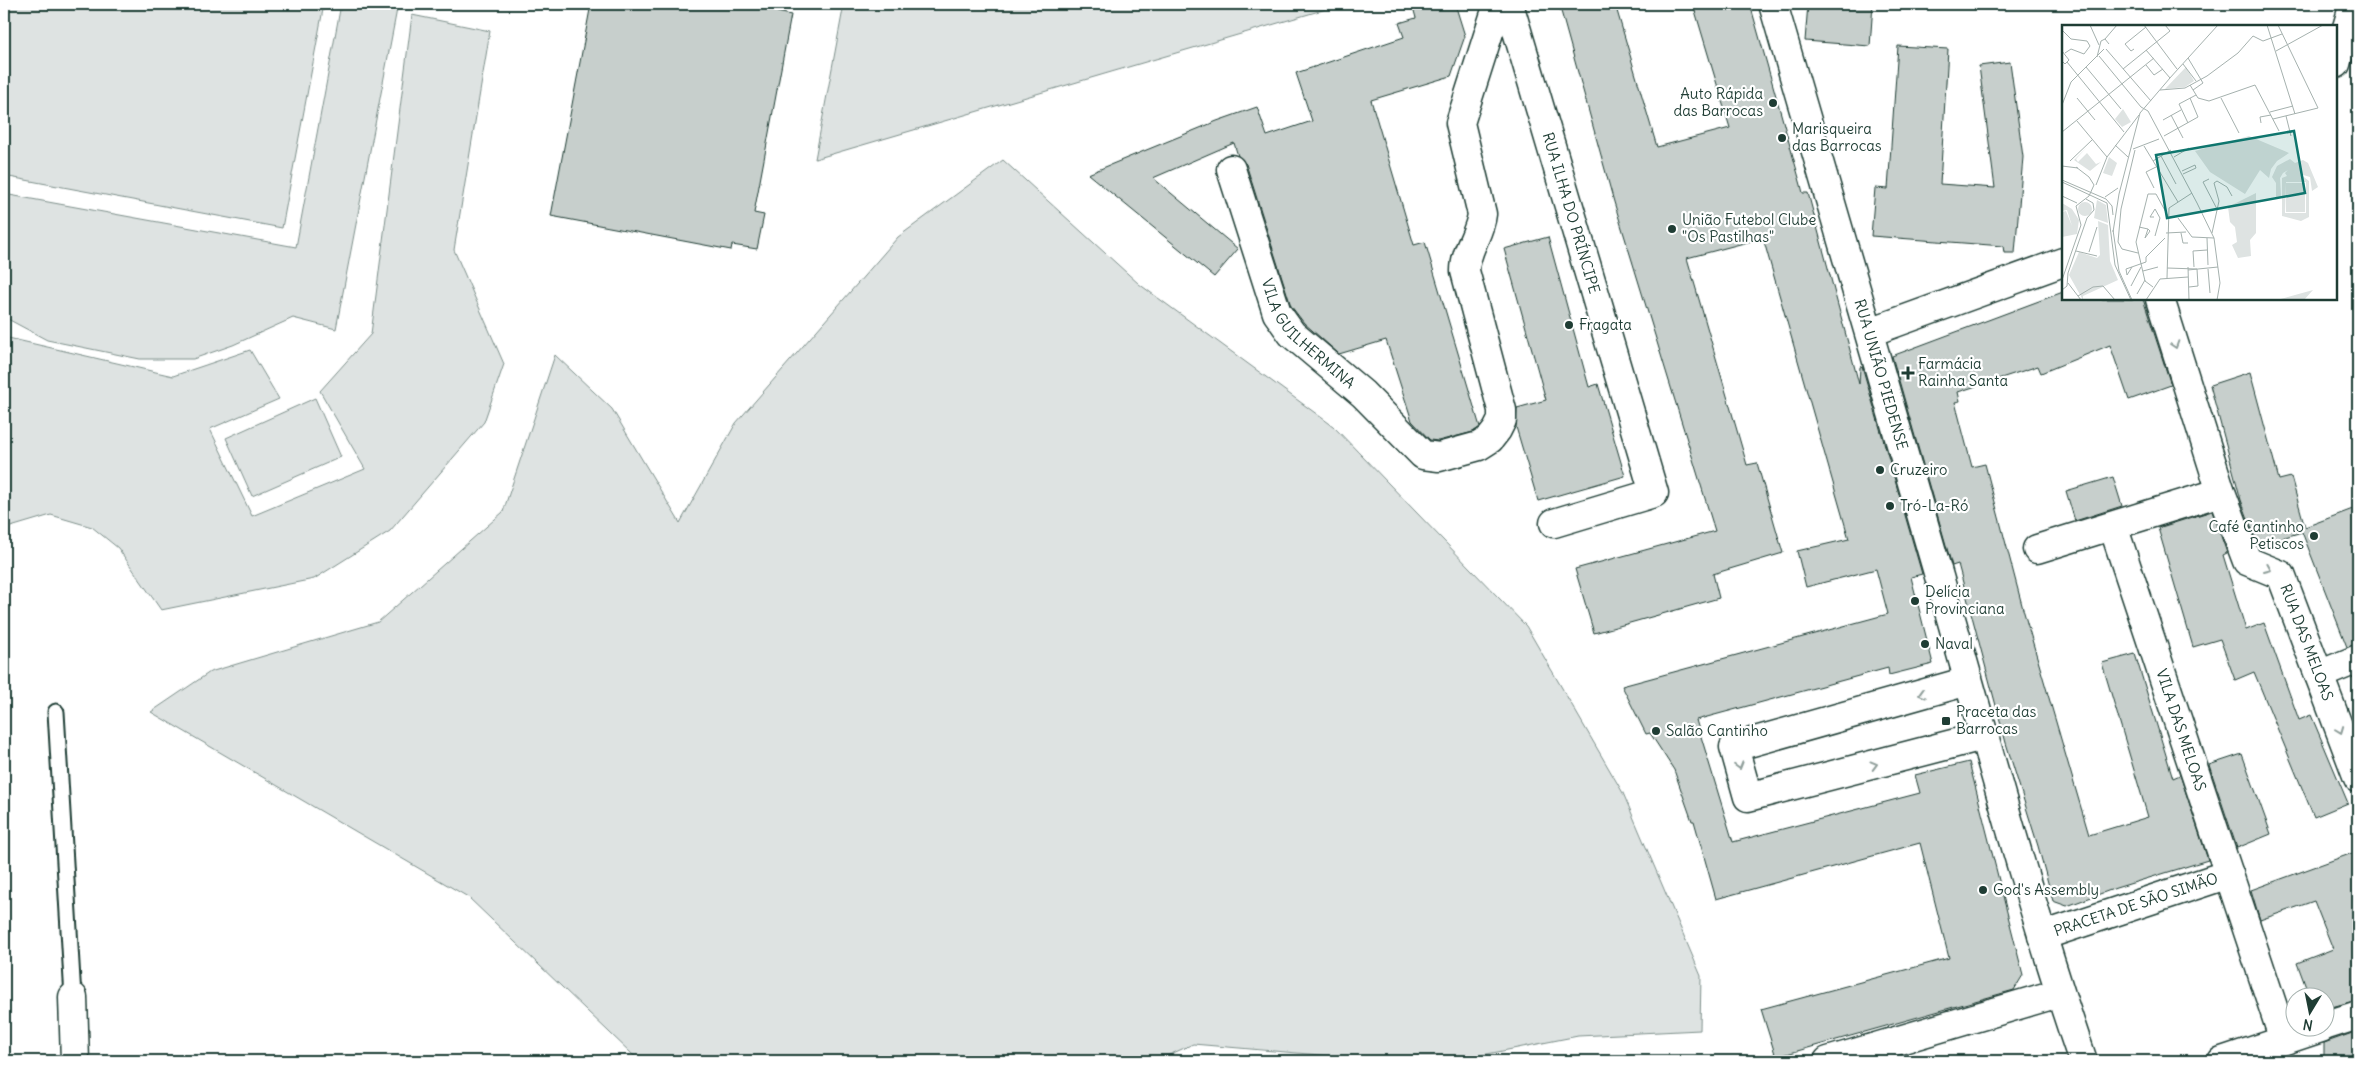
<svg xmlns="http://www.w3.org/2000/svg" width="2362" height="1065" font-family="Delius,sans-serif">
<rect width="100%" height="100%" fill="#fff"/>
<filter id="ink" filterUnits="userSpaceOnUse"><feTurbulence type="fractalNoise" baseFrequency=".02" numOctaves="2"/><feDisplacementMap in="SourceGraphic" scale="10" xChannelSelector="R" yChannelSelector="G"/><feConvolveMatrix kernelMatrix="1 2 1 2 8 2 1 2 1" color-interpolation-filters="sRGB"/></filter>
<g filter="url(#ink)">
<!-- green -->
<g fill="#dee3e2" stroke="#7e908b">
<polygon points="4,4 324,4 282,228 4,176"/>
<polygon points="341,4 398,4 336,329 293,318 233,345 193,359 140,359 47,340 4,317 4,194 296,247"/>
<polygon points="844,4 1327,4 1326,9 815,159"/>
<polygon points="412,15 490,31 454,250 504,364 484,422 390,531 314,579 161,610 118,548 92,527 51,515 4,529 4,337 173,376 250,350 279,399 210,429 252,516 365,469 320,391 371,334"/>
<polygon points="1003,160 1139,284 1333,426 1526,626 1623,793 1701,976 1700,1030 1578,1036 1452,1061 1389,1061 1193,1044 1156,1061 644,1061 633,1055 468,897 151,712 210,672 378,622 503,512 555,355 612,409 680,523 736,423 898,237"/>
<polygon points="315,398 341,457 252,496 226,438"/>
</g>
<!-- building -->
<g fill="#c7cfcc" stroke="#1f3d34">
<polygon points="591,4 779,4 777,12 791,15 754,213 764,215 757,249 732,245 731,250 551,216"/>
<polygon points="1412,4 1455,4 1465,36 1451,76 1371,100 1414,245 1425,242 1480,427 1473,432 1438,441 1430,440 1412,421 1386,340 1339,354 1304,323 1291,306 1246,164 1238,156 1234,143 1153,178 1238,249 1214,277 1088,174 1217,121 1257,107 1267,136 1312,121 1296,73 1404,37 1399,23 1416,18"/>
<polygon points="1559,4 1615,4 1657,147 1730,128 1693,4 1750,4 1801,185 1803,193 1808,193 1859,384 1860,367 1862,366 1922,574 1911,577 1933,664 1889,675 1888,668 1696,720 1733,842 1920,793 1915,775 1969,762 2023,975 2014,990 1776,1057 1761,1009 1949,958 1920,843 1716,899 1694,821 1692,821 1674,770 1650,733 1646,734 1622,686 1888,614 1876,569 1806,587 1797,551 1849,539 1763,238 1687,258 1747,465 1757,463 1783,553 1713,574 1719,598 1594,633 1575,569 1715,531 1614,202"/>
<polygon points="1808,4 1873,4 1870,46 1805,41"/>
<polygon points="1898,46 1948,49 1940,184 1995,188 1979,66 2010,62 2023,157 2015,253 2004,253 2003,246 1871,236 1875,188 1888,189"/>
<polygon points="1548,237 1589,387 1598,384 1625,476 1538,501 1516,427 1517,408 1546,400 1504,249"/>
<polygon points="2063,292 2063,299 2143,299 2171,385 2129,400 2110,345 2041,373 2038,366 1958,392 1960,401 1955,402 1972,467 1985,464 2023,609 2089,835 2148,817 2102,663 2135,654 2173,778 2180,775 2208,860 2116,888 2067,906 2053,901 2038,846 2006,743 1958,564 1952,566 1892,356"/>
<polygon points="2250,372 2279,480 2291,477 2305,527 2358,507 2358,644 2347,647 2302,532 2258,545 2241,500 2210,385"/>
<polygon points="2113,477 2122,506 2075,521 2066,491"/>
<polygon points="2212,511 2227,553 2223,555 2246,630 2264,623 2299,720 2311,715 2348,803 2314,817 2254,672 2235,680 2220,639 2193,647 2158,528"/>
<polygon points="2242,754 2271,834 2237,848 2209,765"/>
<polygon points="2358,851 2358,1000 2324,1009 2324,998 2310,998 2297,963 2333,949 2314,901 2260,920 2251,890"/>
<polygon points="2358,1031 2358,1061 2324,1061 2324,1043"/>
</g>
<g fill="none" stroke-linecap="round" stroke-linejoin="round">
<!-- lane casing -->
<g stroke="#1f3d34" stroke-width="19">
<polyline id="lane" points="56,712 73,997"/>
</g>
<!-- street casing -->
<g stroke="#1f3d34" stroke-width="31">
<g id="street">
<path id="s1" d="M1509,4L1654,493L1554,523"/>
<polyline points="2336,64 2354,4"/>
<path id="s2" d="M1231,169L1277,313L1292,334L1363,394L1423,455L1439,457L1479,446L1490,439L1497,430L1502,420V410L1465,271C1465,250 1480,234 1482,214L1460,123L1498,4"/>
<path id="s3" d="M2160,299L2221,492L2247,561L2281,575L2358,778"/>
<polyline points="1870,332 2063,262"/>
<path id="s4" d="M2113,526L2284,1040"/>
<polyline points="2037,549 2221,492"/>
<polyline points="2319,675 2358,659"/>
<polyline points="1968,681 1734,747 1748,797 1983,736"/>
<path id="s5" d="M2042,936L2229,874"/>
<polyline points="73,997 75,1061"/>
<polyline points="2324,1026 2358,1015"/>
<polyline points="1828,1061 2059,993"/>
<polyline points="2222,1061 2321,1028"/>
</g>
</g>
<!-- secondary casing -->
<g stroke="#1f3d34" stroke-width="31">
<g id="secondary">
<path id="s6" d="M1773,4C1828,194 1884,383 1938,573C1985,736 2028,901 2083,1061"/>
</g>
</g>
<!-- lane -->
<use href="#lane" stroke="#fff" stroke-width="15"/>
<!-- street -->
<use href="#street" stroke="#fff" stroke-width="28"/>
<!-- secondary -->
<use href="#secondary" stroke="#fff" stroke-width="28"/>
</g>
<!-- one-way arrows -->
<defs><path id="oneway-chevron" d="M-2-3.5L2.5 0L-2 3.5" fill="none" stroke-width="1.6" stroke-linecap="round" stroke-linejoin="round" transform="scale(1.25)"/></defs>
<g stroke="#8f9e9a">
<use href="#oneway-chevron" transform="translate(2175 345) rotate(72)"/>
<use href="#oneway-chevron" transform="translate(2268 569) rotate(23)"/>
<use href="#oneway-chevron" transform="translate(1922 694) rotate(164)"/>
<use href="#oneway-chevron" transform="translate(2340 730) rotate(69)"/>
<use href="#oneway-chevron" transform="translate(1874 765) rotate(-15)"/>
<use href="#oneway-chevron" transform="translate(1739 766) rotate(74)"/>
</g>
</g>
<!-- markers -->
<g fill="#1f3d34" stroke="#fff" stroke-width="2">
<circle cx="1773" cy="103" r="5"/>
<circle cx="1782" cy="138" r="5"/>
<circle cx="1672" cy="229" r="5"/>
<circle cx="1569" cy="325" r="5"/>
<path d="M1905.5 365.5h5v5h5v5h-5v5h-5v-5h-5v-5h5z"/>
<circle cx="1880" cy="470" r="5"/>
<circle cx="1890" cy="506" r="5"/>
<circle cx="2314" cy="536" r="5"/>
<circle cx="1915" cy="601" r="5"/>
<circle cx="1925" cy="644" r="5"/>
<rect x="1941" y="716" width="10" height="10" rx="2.5"/>
<circle cx="1656" cy="731" r="5"/>
<circle cx="1983" cy="890" r="5"/>
</g>
<g text-anchor="middle" stroke-width="4.5" stroke-linejoin="round" paint-order="stroke">
<!-- poi labels -->
<g font-size="15" fill="#1f3d34" stroke="#fff" text-anchor="start">
<text x="1763" y="99" text-anchor="end">Auto Rápida<tspan x="1763" dy="17">das Barrocas</tspan></text>
<text x="1792" y="134">Marisqueira<tspan x="1792" dy="17">das Barrocas</tspan></text>
<text x="1682" y="225">União Futebol Clube<tspan x="1682" dy="17">"Os Pastilhas"</tspan></text>
<text x="1579" y="330">Fragata</text>
<text x="1918" y="369">Farmácia<tspan x="1918" dy="17">Rainha Santa</tspan></text>
<text x="1890" y="475">Cruzeiro</text>
<text x="1900" y="511">Tró-La-Ró</text>
<text x="2304" y="532" text-anchor="end">Café Cantinho<tspan x="2304" dy="17">Petiscos</tspan></text>
<text x="1925" y="597">Delícia<tspan x="1925" dy="17">Provinciana</tspan></text>
<text x="1935" y="649">Naval</text>
<text x="1956" y="717">Praceta das<tspan x="1956" dy="17">Barrocas</tspan></text>
<text x="1666" y="736">Salão Cantinho</text>
<text x="1993" y="895">God's Assembly</text>
</g>
<!-- street labels -->
<g font-size="15" fill="#1f3d34" stroke="#fff">
<text dy="5" stroke="none"><textPath href="#s1" startOffset="218">RUA ILHA DO PRÍNCIPE</textPath></text>
<text dy="5" stroke="none"><textPath href="#s2" startOffset="186">VILA GUILHERMINA</textPath></text>
<text dy="5" stroke="none"><textPath href="#s6" startOffset="386">RUA UNIÃO PIEDENSE</textPath></text>
<text dy="5" stroke="none"><textPath href="#s3" startOffset="385">RUA DAS MELOAS</textPath></text>
<text dy="5" stroke="none"><textPath href="#s4" startOffset="215">VILA DAS MELOAS</textPath></text>
<text dy="5" stroke="none"><textPath href="#s5" startOffset="99">PRACETA DE SÃO SIMÃO</textPath></text>
</g>
</g>
<!-- overview -->
<g transform="translate(2062 25)">
<rect width="275" height="275" fill="#fff"/>
<path d="M124,42L132,56L123,62L103,64ZM61,84L69,97L60,102L53,94ZM187,111L227,128L215,136L209,144L207,153L198,145L183,169L148,147L133,126ZM25,122L14,134L16,137L25,128L34,139L39,137L28,146L12,135ZM47,132L55,138L50,151L41,148ZM228,134L233,138L241,135L246,138L256,162L250,166L248,152L238,149L247,156V192L239,196L220,191V153L225,151L223,148L226,145L221,148L218,153L219,172H214V158L210,152L215,141ZM224,157H244V188H223ZM224,158H243V187H224ZM194,168V208L188,215L189,231L176,233L170,220L175,217L173,202L168,197L166,182ZM35,175L44,180L46,198L32,193ZM16 184a7 7 0 1 1 14 0a7 7 0 1 1-14 0ZM0,178L10,184L17,195L15,209L0,212V187L4,186L10,201L5,185L0,186ZM36,196L46,200L48,236L56,255L21,271V275L7,250L17,227L35,233L38,230ZM251,265L242,275H215Z" fill="#dee3e2" fill-rule="evenodd"/>
<path fill="none" stroke="#a5b1ae" stroke-width="1" d="M28,0L37,20M82,0L115,44M205,0L233,89M0,5L9,14L25,16L28,21L22,29L9,24L3,28M43,14L55,0M44,24L89,76M72,24L69,26L63,19L84,2M84,25L108,53M0,26L7,35L3,39L0,36M214,26L261,0M37,31L79,82L86,86L135,178L152,213L158,258L155,275M35,32L39,16L43,14L47,19M126,33L141,58L131,65M5,37L62,107M121,39L134,56M84,40L92,50L101,44M24,42L59,84M61,44L108,6L103,0M107,54L156,0M128,60L136,73L147,76L193,60L217,106M98,65L123,63L145,51L176,28L191,11L201,16L220,9M15,73L33,95M159,73L177,108M0,80L9,57L42,24M208,87L231,81M109,90L121,113M224,91L229,111M211,94L256,83L216,0M101,95L119,85M15,96L45,132M126,98L117,79L134,70M199,98L198,92L209,90M0,107L92,33M102,111L136,92L128,73M53,120L66,132M82,121L116,177M71,124L97,114M73,125L59,184L56,217L60,224L76,228M99,131L114,159M112,132L127,123M8,136L30,115M91,136L109,125M0,141L16,143M120,146L133,140L134,143L121,149M147,154L141,157L155,184M0,155L44,174L50,181L51,190M0,157L45,178L53,240L69,275M34,160L45,132L77,90M92,163L84,147L94,142M0,171L15,178M43,172L56,163M92,192H88L93,184L98,193L93,211M116,193L130,212L152,213M77,202L86,204L83,213L88,206L86,204M51,205L57,246L70,275M51,207L57,169L78,88L108,53M104,208L124,207M119,208L121,218H126M150,208L157,176L152,158L155,156L165,162L170,171M145,213L146,240M14,226L35,231M27,227L35,202M70,242L65,250L64,244L84,237V232L103,213M126,242L127,275M132,242L131,226L145,225M105,243L135,244M146,244L148,268M126,245L156,242M81,246L96,242M105,253L107,183L130,168M0,255L19,200L14,181L27,171L32,160L27,152L14,142M6,258L19,275M69,261L79,242M91,262L83,256L74,217L86,169H94L106,191M127,262L136,261L135,244M0,265L5,261L6,248L25,193L32,185L31,178L24,174M75,269L83,255M16,271L31,262L41,261L53,275M84,275L98,254L126,252"/>
<path fill="#0f766e" fill-opacity="0.15" stroke="#0f766e" stroke-width="2.5" d="M232,106L243,168L105,193L94,130Z"/>
<rect width="275" height="275" fill="none" stroke="#1f3d34" stroke-width="2.5"/>
</g>
<!-- margin -->
<rect width="2362" height="1065" fill="none" stroke="#fff" stroke-width="20"/>
<rect x="10" y="10" width="2342" height="1045" fill="none" stroke="#1f3d34" stroke-width="2" filter="url(#ink)"/>
<!-- north arrow -->
<g transform="translate(2310 1012) rotate(190)"><circle r="24" fill="#ffffff" stroke="#a5b1ae"/>
<path d="M0-4L9 19L0 12L-9 19Z" fill="#1f3d34"/>
<text y="-8" font-size="14" font-weight="bold" text-anchor="middle" fill="#1f3d34">N</text>
</g>
</svg>
